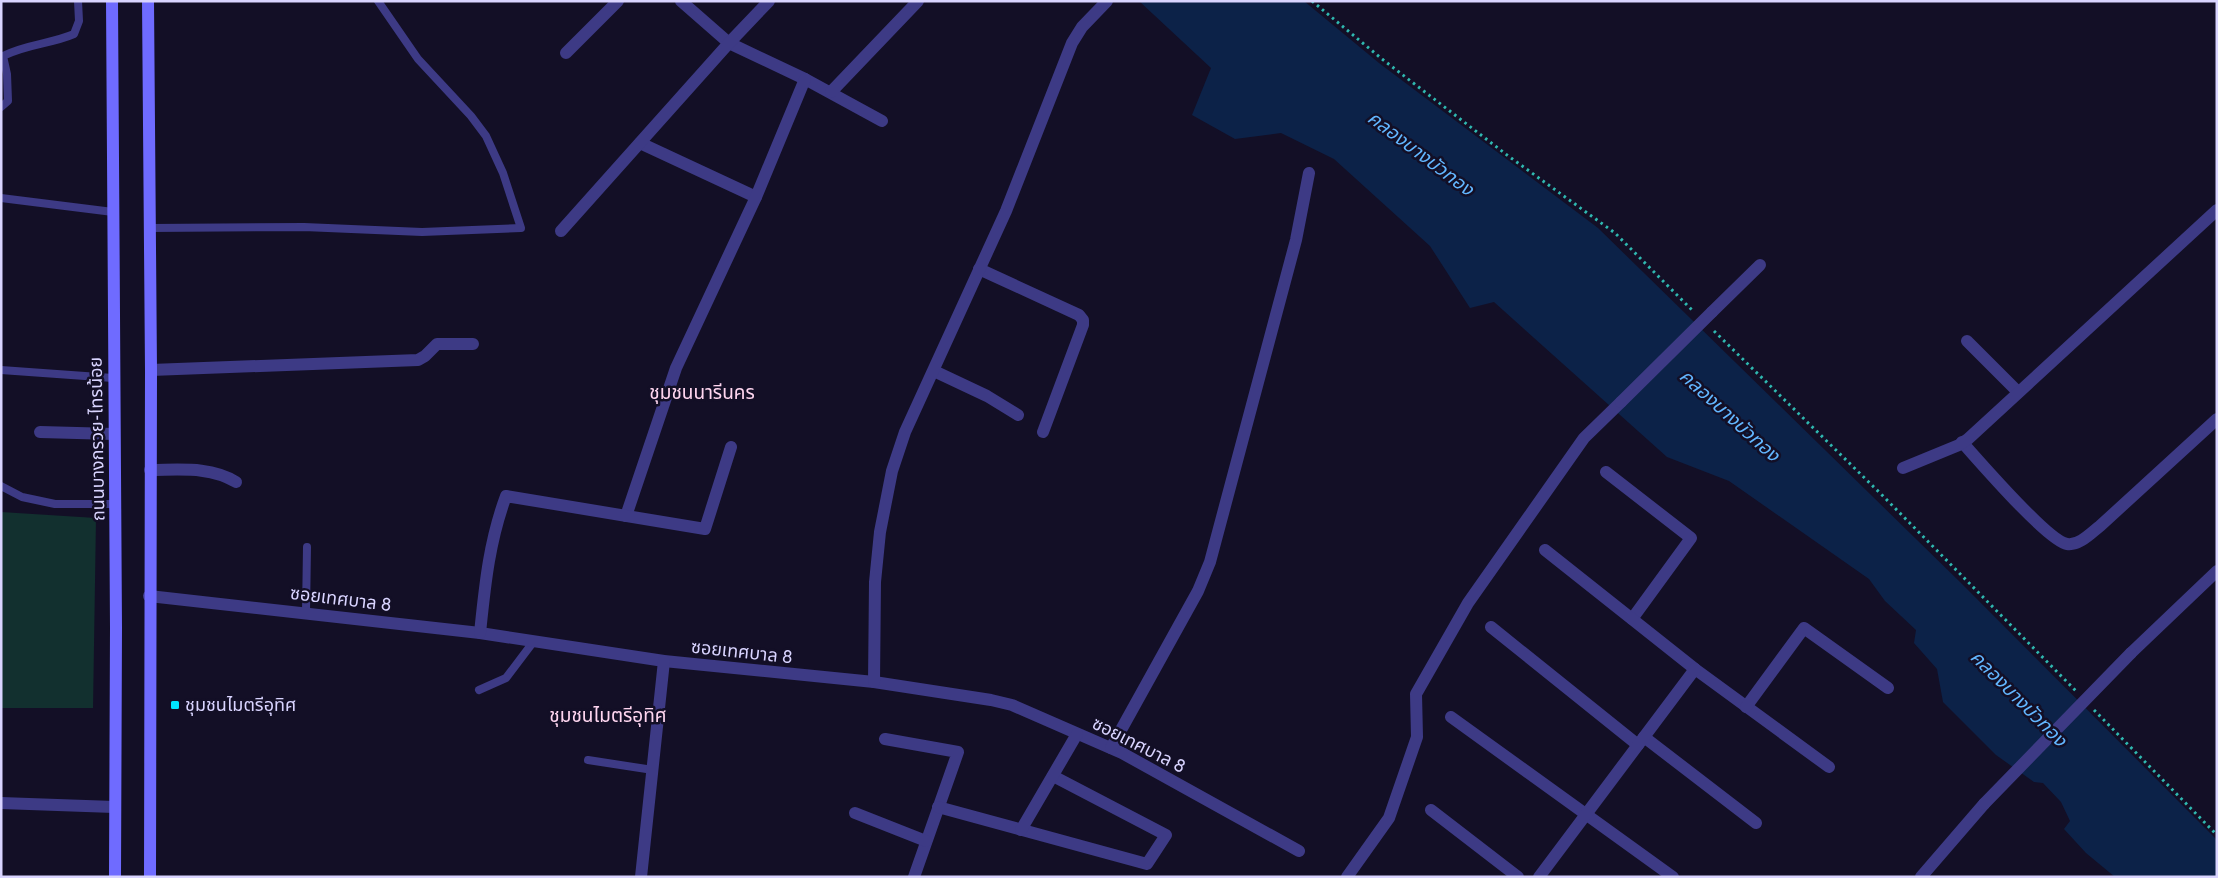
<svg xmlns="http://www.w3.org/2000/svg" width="2218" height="878" font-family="Overpass,'Noto Sans Thai',sans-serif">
<rect width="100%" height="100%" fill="#130f26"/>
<!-- green -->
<polygon fill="#12302f" points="1,512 96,518 93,708 1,708"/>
<!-- water -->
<polygon fill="#0c2248" points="1139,1 1304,1 1379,63 1598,228 1960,582 2217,840 2217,877 2115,877 2086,853 2064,829 2070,821 2061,802 2043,783 2034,782 1996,755 1943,702 1937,669 1914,643 1916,630 1885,601 1869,579 1729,481 1667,457 1494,302 1470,308 1430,246 1334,159 1281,133 1235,139 1192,115 1211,68"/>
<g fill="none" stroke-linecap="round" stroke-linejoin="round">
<!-- path -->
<g stroke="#2fb8b0" stroke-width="3" stroke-dasharray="2.5 4" stroke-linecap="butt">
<polyline points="1312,1 1382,59 1507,155 1615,233 1693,311"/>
<polyline points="1714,331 1882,495 2076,691"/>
<polyline points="2094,710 2217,835"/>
</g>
<!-- lane -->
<g stroke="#3d3a85" stroke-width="8">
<path d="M1,107L8,101L7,74L3,56C26,44 51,44 74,34L79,21L78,1"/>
<polyline points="1,198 113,212"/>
<polyline points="150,228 304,227 422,232 521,228 503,173 486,136 471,116 418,59 378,1"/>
<polyline points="1,370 113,378"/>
<polyline points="1,486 22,497 55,504 115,504"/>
<polyline points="306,612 307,547"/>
<polyline points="479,690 506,678 534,641"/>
<polyline points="588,760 653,770"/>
</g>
<!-- street -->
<g stroke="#3d3a85" stroke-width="12">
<polyline points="681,1 729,43 805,79 882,121"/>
<polyline points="566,53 618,1"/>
<polyline points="831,92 918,1"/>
<polyline points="640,143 756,197"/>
<polyline points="561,231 729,43 769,1"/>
<polyline points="979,269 1079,315 1083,320 1083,325 1043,432"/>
<polyline points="1712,312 1760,265"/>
<polyline points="1967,341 2018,392"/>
<polyline points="151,370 418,360 425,356 437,344 473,344"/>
<polyline points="934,371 987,396 1018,415"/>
<polyline points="40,432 114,434"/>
<path d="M1962,442C1979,461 2048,541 2067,544C2079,546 2091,533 2100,526L2217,419"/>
<polyline points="1903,468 1959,445 1968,439 2217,210"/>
<path d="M150,470C179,470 210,466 236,482"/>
<polyline points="1606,472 1691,538 1632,619"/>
<polyline points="626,516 676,368 756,197 805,79"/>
<polyline points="1545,550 1695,669 1829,767"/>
<polyline points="149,596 480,633 664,661 874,682 991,700 1012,705 1122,753 1299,851"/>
<polyline points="1491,627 1638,745"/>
<path d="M480,633C485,585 489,542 506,496L705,529L731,447"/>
<polyline points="2131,653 2217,571"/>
<polyline points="874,682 875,582 880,532 892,471 905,432 1006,211 1072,43 1082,27 1107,1"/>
<polyline points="1746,707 1804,628 1888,688"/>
<polyline points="1451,717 1673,877"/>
<polyline points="1644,737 1756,823"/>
<polyline points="885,739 958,752 914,877"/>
<polyline points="1111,748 1198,591 1210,562 1296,240 1309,173"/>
<polyline points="1,803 114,807"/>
<polyline points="938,807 1147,864 1166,835 1053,776"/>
<polyline points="1431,810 1518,877"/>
<polyline points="855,813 926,841"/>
<polyline points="1021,830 1077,734"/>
<polyline points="641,877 664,661"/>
<polyline points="1347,877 1389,818 1417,737 1416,694 1468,603 1584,438 1621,402"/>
<polyline points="1539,877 1695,669"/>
<polyline points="1921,877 1984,804"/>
</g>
<!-- secondary -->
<g stroke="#6f6bff" stroke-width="12">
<polyline points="112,1 116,627 115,877"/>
<polyline points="148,1 151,370 150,877"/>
</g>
<!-- street-bridge -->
<g stroke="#3d3a85" stroke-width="12">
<polyline points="1621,402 1712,312"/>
<polyline points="1984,804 2131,653"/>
</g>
</g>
<!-- markers -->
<rect fill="#00e5ff" stroke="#130f26" stroke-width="2" x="170" y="700" width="10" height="10" rx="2.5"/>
<g text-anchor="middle" stroke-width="5" stroke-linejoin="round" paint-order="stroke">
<!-- street labels -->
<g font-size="18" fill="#d9d4ff" stroke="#130f26">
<text transform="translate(97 439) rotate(-91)" y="6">ถนนบางกรวย-ไทรน้อย</text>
<text transform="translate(341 599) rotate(7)" y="6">ซอยเทศบาล 8</text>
<text transform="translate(742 652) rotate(6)" y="6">ซอยเทศบาล 8</text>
<text transform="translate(1139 745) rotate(27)" y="6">ซอยเทศบาล 8</text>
</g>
<!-- poi labels -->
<g font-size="18" fill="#d9d4ff" stroke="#130f26" text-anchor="start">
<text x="185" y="711">ชุมชนไมตรีอุทิศ</text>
</g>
<!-- water labels -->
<g font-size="19" font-style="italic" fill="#62b6ff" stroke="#130f26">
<text transform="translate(1421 153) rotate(37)" y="7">คลองบางบัวทอง</text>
<text transform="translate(1730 415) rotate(42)" y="7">คลองบางบัวทอง</text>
<text transform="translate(2019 698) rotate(45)" y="7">คลองบางบัวทอง</text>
</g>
<!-- neighbourhood labels -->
<g font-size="19" fill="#ffd6f0" stroke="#130f26">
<text x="702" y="399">ชุมชนนารีนคร</text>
<text x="608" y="722">ชุมชนไมตรีอุทิศ</text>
</g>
</g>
<!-- border -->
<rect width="2218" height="878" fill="none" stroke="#d9d4ff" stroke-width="5"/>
</svg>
